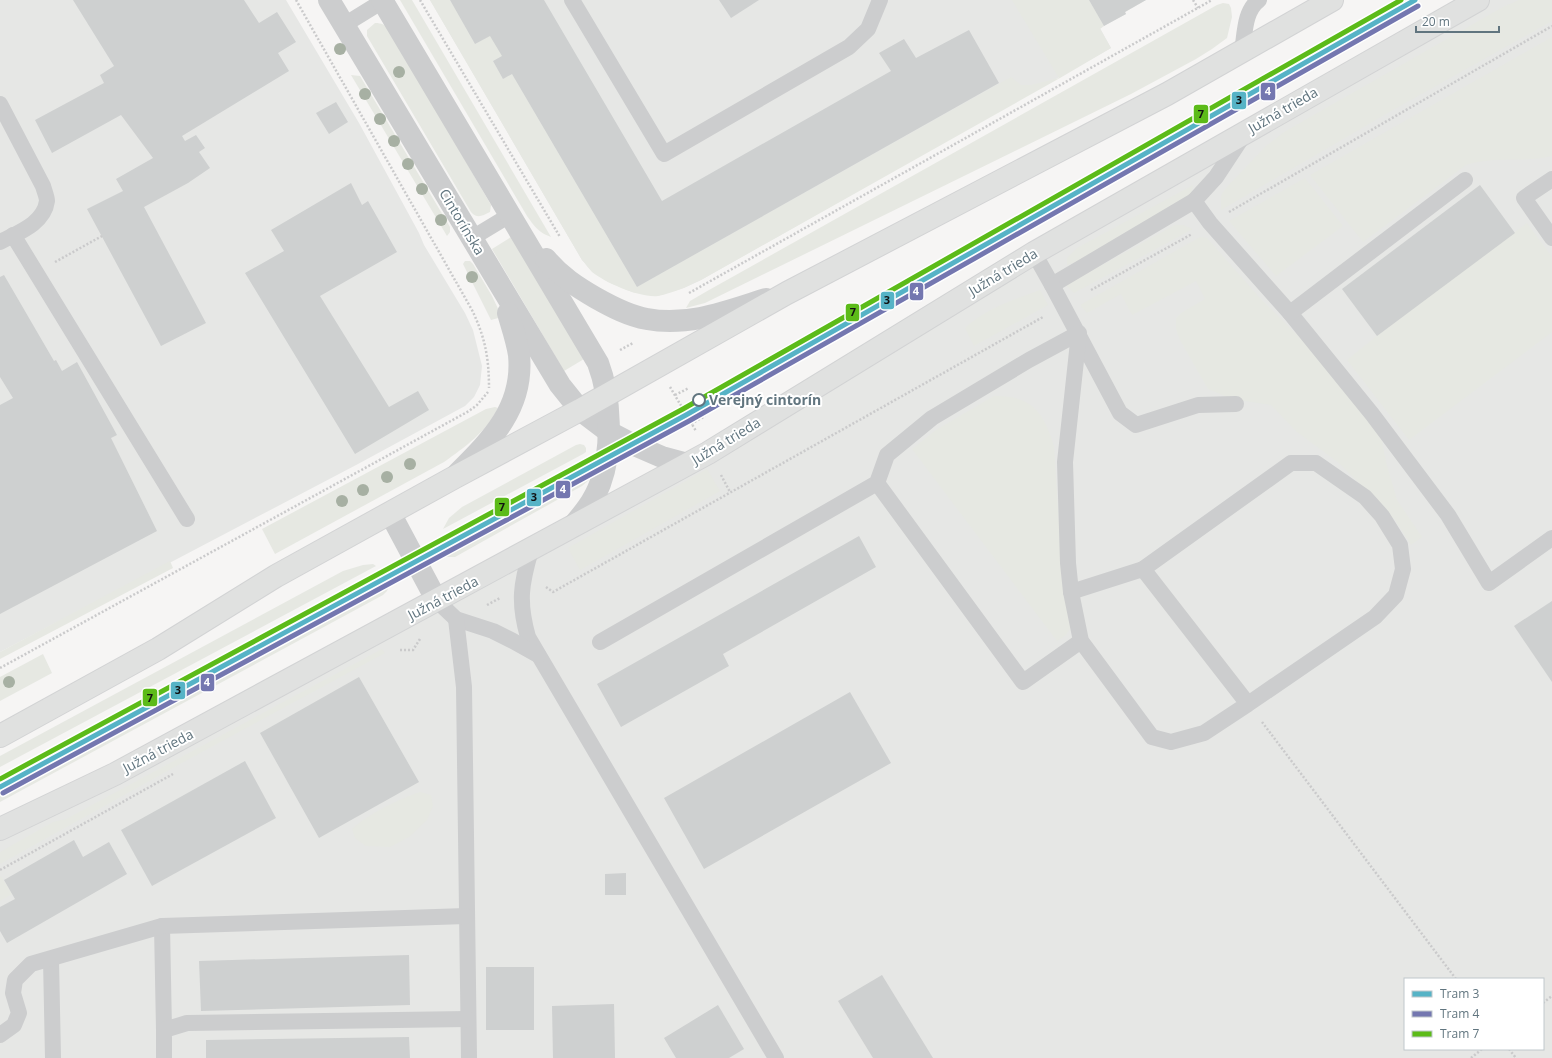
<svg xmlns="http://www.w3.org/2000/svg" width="1552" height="1058" font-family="'Open Sans',sans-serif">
<rect width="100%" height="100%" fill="#f6f5f4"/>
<!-- built -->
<g fill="#e6e7e5" fill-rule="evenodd">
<polygon points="0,0 286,0 359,123 419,233 424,245 465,313 473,330 482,366 480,385 474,397 465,406 358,464 0,652"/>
<polygon points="430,0 1146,0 1125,12 1126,14 1100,28 1111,48 701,280 684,288 657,296 632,292 608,282 592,271 582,260"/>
<path d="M1478,0H1552V1058H0V829L437,601ZM1405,979H1543V1049H1405Z"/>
</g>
<!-- grass -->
<g fill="#e6e8e2">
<path d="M400,0H412L551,237C539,233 534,226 527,216Z"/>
<path d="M430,0H450L475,44L490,36L502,56L493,61L503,79L512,74L637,287L1011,77L1021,85H1031L1059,78L1012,0H1089L1104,26L1100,29L1111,48L1060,78L701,280C688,286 673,293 658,296C640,298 606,283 592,272C588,268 585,263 582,260Z"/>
<polygon points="1519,0 1552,0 1552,21 1393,110 1221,210 1221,196 1225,189 1266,146 1284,132 1503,7"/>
<polygon points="1223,3 1229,4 1231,8 1232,17 1227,38 1212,49 1196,59 1131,94 705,303 686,308 690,301 709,290 1217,5"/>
<path d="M375,23C382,23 385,25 389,29L491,205L490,212C482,216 477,219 471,212L367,36V30Z"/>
<path d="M1552,37V156C1524,163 1494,156 1466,165L1363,242L1310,175Z"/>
<polygon points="351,75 360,76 450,227 450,232 447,236"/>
<polygon points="1305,178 1343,226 1276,276 1229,221"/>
<polygon points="1193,185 1191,196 1079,261 1067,265 1067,258 1077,248"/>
<polygon points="1527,223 1552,257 1552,332 1409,440 1347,360 1377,336"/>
<polygon points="1175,225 1183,225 1193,229 1074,293 1066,285"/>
<polygon points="511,237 584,359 564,371 492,249"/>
<polygon points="1200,237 1207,238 1260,298 1314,352 1369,421 1382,441 1386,462 1397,500 1422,537 1411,545 1395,520 1374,498 1339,463 1297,432 1271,405 1232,399 1208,389 1180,340 1176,329 1176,318 1181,313 1205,299 1196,281 1132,315 1121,294 1087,313 1080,305"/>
<polygon points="465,261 470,261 473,264 492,296 502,317 491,320 463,264"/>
<path d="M1040,290L1048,305L974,346L965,328C987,308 1013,300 1040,290Z"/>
<path d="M994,396C1032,395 1044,413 1054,446L1062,573L1071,627L1066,635L1057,641L912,449L936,430Z"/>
<path d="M495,407L498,408C486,432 465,447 444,462L275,554L262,529L486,409Z"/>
<polygon points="580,444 584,445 586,448 586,452 583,454 443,529 449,518 462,507 576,445"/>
<polygon points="707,469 720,491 580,570 568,548"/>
<polygon points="586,475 588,477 589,480 582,486 455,557 447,557 445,552 448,548"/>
<polygon points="170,561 173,568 0,659 0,652"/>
<polygon points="373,564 376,566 0,767 0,756 343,571 363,565"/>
<polygon points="391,581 387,591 383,595 0,802 0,791"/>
<polygon points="382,649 385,653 189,759 0,864 0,852 53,822 66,819"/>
<polygon points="43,654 52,673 0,701 0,677"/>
<path d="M420,792L431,795L433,806L427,820L409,837L390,847L366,846L355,838L352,829C368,814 399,799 420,792Z"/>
<polygon points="1,876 12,894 0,901 0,877"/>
</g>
<!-- building -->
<g fill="#ced0d0">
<polygon points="73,0 244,0 259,23 277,12 296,42 278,53 289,71 182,136 185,141 196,135 205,148 199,152 210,168 188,183 144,207 206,323 161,346 87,209 123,191 116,179 153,158 121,115 52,153 35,120 104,83 100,75 114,66"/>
<polygon points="450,0 544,0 662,201 891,71 879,53 904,39 916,58 969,30 999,83 637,287 512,74 503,79 493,61 502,56 490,36 475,44"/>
<polygon points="719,0 759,0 731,18"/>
<polygon points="1089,0 1146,0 1125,12 1126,14 1104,26"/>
<polygon points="336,102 348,122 329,134 316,113"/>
<polygon points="351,183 362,205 368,201 397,252 320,296 389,407 418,391 429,410 355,454 245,273 284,251 271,230"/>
<polygon points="1480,185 1515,233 1377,336 1342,289"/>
<polygon points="4,275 54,361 56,360 62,371 77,362 117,435 111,438 157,531 0,614 0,405 13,398 0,377 0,277"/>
<polygon points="859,536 876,567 723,654 729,666 621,727 597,684"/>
<polygon points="1552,601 1552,682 1514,626"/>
<polygon points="359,677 419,782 319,838 260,733"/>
<polygon points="850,692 891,763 704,869 664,798"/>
<polygon points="245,761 276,818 152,886 121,830"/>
<polygon points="74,840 83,857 109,842 127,874 7,943 0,931 0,907 15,899 4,880"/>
<polygon points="626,873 626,895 605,895 605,874"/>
<polygon points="409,955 410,1005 201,1011 199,961"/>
<rect x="486" y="967" width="48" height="63"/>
<polygon points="882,975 933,1058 873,1058 838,1001"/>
<polygon points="614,1004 615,1058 553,1058 552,1006"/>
<polygon points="718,1005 744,1049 729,1058 676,1058 664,1038"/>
<polygon points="409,1037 410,1058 206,1058 206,1040"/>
</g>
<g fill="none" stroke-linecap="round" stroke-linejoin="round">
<!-- secondary casing -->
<g stroke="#d2d3d4" stroke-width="24">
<g id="secondary">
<polyline points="0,736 158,649 276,576 455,477 580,410 787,293 1167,94 1332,0"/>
<polyline points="0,829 115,774 708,453 1034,253 1478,0"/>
</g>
</g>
<!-- path -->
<g stroke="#cacacb" stroke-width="2.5" stroke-dasharray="2 2" stroke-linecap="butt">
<path d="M296,0L472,310C485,337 489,358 489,388"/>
<polyline points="420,0 560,237"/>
<polyline points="1193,0 1198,8"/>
<polyline points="1229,212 1552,26"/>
<polyline points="55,262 102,236"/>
<polyline points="1091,290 1192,234"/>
<polyline points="689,293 1212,0"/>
<polyline points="620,350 633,343"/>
<polyline points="670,387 696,431"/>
<polyline points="675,395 689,388"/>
<polyline points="691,424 705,416"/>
<polyline points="721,475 730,492"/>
<polyline points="546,587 553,592 1043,317"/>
<polyline points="487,605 500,598"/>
<polyline points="400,650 413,650 420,639"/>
<polyline points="0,668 469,411 477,405 488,392"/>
<polyline points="1262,722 1456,979"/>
<polyline points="0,870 173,774"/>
<polyline points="1543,1003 1552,996"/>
<polyline points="1509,1049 1516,1058"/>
<polyline points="1471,1058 1482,1049"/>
</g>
<!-- lane -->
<g stroke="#cccdce" stroke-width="16">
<polyline points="572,0 664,154 849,47 868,29 880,0"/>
<polyline points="344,25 383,1"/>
<path d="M1242,52C1245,34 1244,11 1259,0"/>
<path d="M0,104L43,186C44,190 47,197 47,201C44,224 17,233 0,242"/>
<polyline points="1552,179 1524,198 1552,238"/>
<polyline points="1194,201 1216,177 1243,136"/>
<polyline points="13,235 187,519"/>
<polyline points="472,238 510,215"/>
<polyline points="1034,253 1052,285 1194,201 1210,223 1290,313 1372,414 1448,515 1489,583 1552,538"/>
<polyline points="1052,285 1120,413 1136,425 1198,405 1236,404"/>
<polyline points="1290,313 1465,180"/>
<polyline points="877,483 1023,682 1081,641"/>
<path d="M531,550C521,584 518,602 528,637L776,1058"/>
<polyline points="1071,592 1143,569"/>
<polyline points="437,601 456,619 493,631 513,641 538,655"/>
<polyline points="456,619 464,687 469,1058"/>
<polyline points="600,642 877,483 887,455 932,418 1029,360 1079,333 1065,462 1068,563 1071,592 1081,641 1152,737 1171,742 1204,733 1248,704 1143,569 1291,463 1316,463 1365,497 1382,516 1400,545 1403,569 1396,595 1375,617 1248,704"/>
<polyline points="162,926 164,1030"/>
<polyline points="51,959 53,1058"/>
<polyline points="0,1035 14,1025 19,1013 13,993 15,980 31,964 162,926 466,916"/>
<polyline points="164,1058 164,1030 187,1023 468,1019"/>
</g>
<!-- street -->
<g stroke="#cccdce" stroke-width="22">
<polyline points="329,0 560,385 580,410 609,432 632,444 662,457 688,464"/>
<path d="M382,0L598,363C611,397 613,449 600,484C594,501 583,514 572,527"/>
<path d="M546,259C560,276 577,287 596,298C612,307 629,316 647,319C688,327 728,311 766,299"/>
<path d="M458,473C492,439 524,407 519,355C517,341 512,327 508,313"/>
<polyline points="390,513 437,601"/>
</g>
<!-- secondary -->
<use href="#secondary" stroke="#e0e1e0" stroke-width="22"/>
<!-- tram-1 casing -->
<g stroke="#fff" stroke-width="8">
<polyline id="tram-1" points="0,787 686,415 1415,0"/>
</g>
<!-- tram-2 casing -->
<g stroke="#fff" stroke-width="8">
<polyline id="tram-2" points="3,793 689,421 1418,6"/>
</g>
<!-- tram-3 casing -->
<g stroke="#fff" stroke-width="8">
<polyline id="tram-3" points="0,779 683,409 1401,0"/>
</g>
<!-- tram-1 -->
<use href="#tram-1" stroke="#56b3c6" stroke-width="5"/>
<!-- tram-2 -->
<use href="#tram-2" stroke="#7477b0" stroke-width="5"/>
<!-- tram-3 -->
<use href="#tram-3" stroke="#5cbb19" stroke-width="5"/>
</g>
<!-- trees -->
<g fill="#a7b0a3">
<circle cx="340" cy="49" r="6"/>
<circle cx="399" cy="72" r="6"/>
<circle cx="365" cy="94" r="6"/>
<circle cx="380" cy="119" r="6"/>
<circle cx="394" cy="141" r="6"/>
<circle cx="408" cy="164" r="6"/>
<circle cx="422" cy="189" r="6"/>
<circle cx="441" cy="220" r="6"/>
<circle cx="472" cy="277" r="6"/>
<circle cx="410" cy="464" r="6"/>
<circle cx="387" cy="477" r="6"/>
<circle cx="363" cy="490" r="6"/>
<circle cx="342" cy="501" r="6"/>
<circle cx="9" cy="682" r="6"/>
</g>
<!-- markers -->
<circle fill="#fff" stroke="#61757f" stroke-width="2" cx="699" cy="400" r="6"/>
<g text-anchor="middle" stroke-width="4" stroke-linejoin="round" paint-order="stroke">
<!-- street labels -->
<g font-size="14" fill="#61757f" stroke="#fff">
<text transform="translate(1283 110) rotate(-30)" y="5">Južná trieda</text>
<text transform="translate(462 222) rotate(59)" y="5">Cintorínska</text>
<text transform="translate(1003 272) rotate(-31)" y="5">Južná trieda</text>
<text transform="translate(726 441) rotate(-31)" y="5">Južná trieda</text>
<text transform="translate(443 598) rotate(-28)" y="5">Južná trieda</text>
<text transform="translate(158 751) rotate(-28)" y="5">Južná trieda</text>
</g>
<!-- stop labels -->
<g font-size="14" font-weight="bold" fill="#61757f" stroke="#fff" text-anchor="start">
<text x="709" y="405">Verejný cintorín</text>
</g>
</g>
<g stroke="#fff" stroke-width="1.5">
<rect x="1260" y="82" width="16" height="19" rx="4" fill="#7477b0"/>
<rect x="1231" y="91" width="16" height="19" rx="4" fill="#56b3c6"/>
<rect x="1193" y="104" width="16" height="20" rx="4" fill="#5cbb19"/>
<rect x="909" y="282" width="15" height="19" rx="4" fill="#7477b0"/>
<rect x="880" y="291" width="15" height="19" rx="4" fill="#56b3c6"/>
<rect x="845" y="303" width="15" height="19" rx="4" fill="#5cbb19"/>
<rect x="555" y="480" width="16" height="19" rx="4" fill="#7477b0"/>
<rect x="526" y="488" width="16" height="19" rx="4" fill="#56b3c6"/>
<rect x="494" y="497" width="16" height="20" rx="4" fill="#5cbb19"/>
<rect x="200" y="673" width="15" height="19" rx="4" fill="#7477b0"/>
<rect x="170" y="681" width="16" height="19" rx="4" fill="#56b3c6"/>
<rect x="142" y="688" width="16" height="19" rx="4" fill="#5cbb19"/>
</g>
<g font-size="11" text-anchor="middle" font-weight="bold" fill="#fff">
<text x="1268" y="95">4</text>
<text x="916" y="295">4</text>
<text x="563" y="493">4</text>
<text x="207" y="686">4</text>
</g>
<g font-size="11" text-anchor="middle" font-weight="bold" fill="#111">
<text x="1239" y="104">3</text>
<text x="1201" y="118">7</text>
<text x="887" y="304">3</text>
<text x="853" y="316">7</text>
<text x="534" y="501">3</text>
<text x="502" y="511">7</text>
<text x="178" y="694">3</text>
<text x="150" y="702">7</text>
</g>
<!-- legend -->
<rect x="1404" y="978" width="140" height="72" fill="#ffffff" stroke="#c0c8cc"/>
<rect x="1412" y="991" width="20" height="6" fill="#56b3c6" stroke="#c0c8cc"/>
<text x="1440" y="998" font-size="12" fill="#61757f">Tram 3</text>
<rect x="1412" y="1011" width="20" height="6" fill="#7477b0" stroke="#c0c8cc"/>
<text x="1440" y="1018" font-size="12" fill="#61757f">Tram 4</text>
<rect x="1412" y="1031" width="20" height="6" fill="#5cbb19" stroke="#c0c8cc"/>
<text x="1440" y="1038" font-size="12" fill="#61757f">Tram 7</text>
<!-- scale -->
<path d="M1416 26v6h83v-6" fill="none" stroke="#61757f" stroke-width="2"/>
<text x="1422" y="26" font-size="12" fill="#61757f" stroke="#ffffff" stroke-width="3" paint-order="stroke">20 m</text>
</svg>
